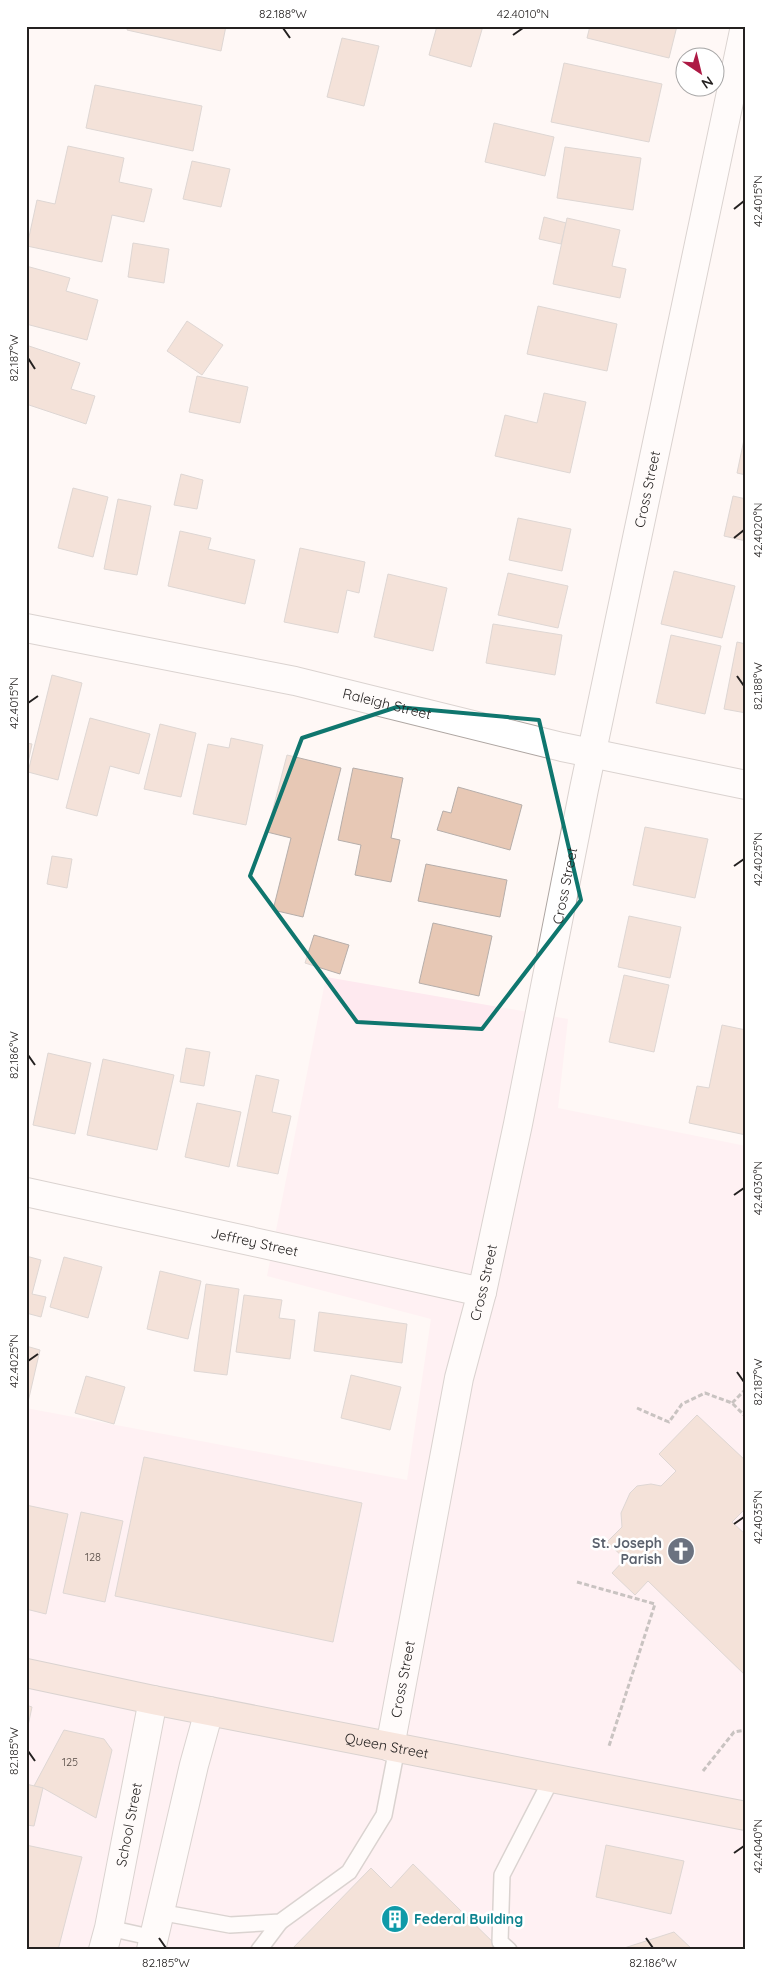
<svg xmlns="http://www.w3.org/2000/svg" width="772" height="1976" font-family="Quicksand,sans-serif">
<rect width="100%" height="100%" fill="#fff8f5"/>
<!-- commercial -->
<polygon fill="#fee9ef" points="326,977 568,1019 558,1108 746,1146 746,1950 26,1950 26,1408 407,1480 431,1319 267,1276"/>
<!-- building -->
<g fill="#e7c8b5" stroke="#b6aeaa">
<polygon points="128,26 226,26 221,51 127,30"/>
<polygon points="437,26 483,26 471,67 429,55"/>
<polygon points="590,26 677,26 669,58 587,38"/>
<polygon points="342,38 379,46 364,106 327,97"/>
<polygon points="564,63 662,84 649,142 551,122"/>
<polygon points="95,85 202,106 193,151 86,128"/>
<polygon points="494,123 554,137 545,176 485,162"/>
<polygon points="68,146 124,158 119,182 152,189 144,222 112,215 102,262 27,246 37,200 55,204"/>
<polygon points="565,147 641,158 633,210 557,198"/>
<polygon points="192,161 230,169 221,207 183,199"/>
<polygon points="544,217 566,223 561,244 539,239"/>
<polygon points="567,218 620,230 612,266 626,269 620,298 553,284"/>
<polygon points="133,243 169,249 164,283 128,277"/>
<polygon points="26,266 70,278 66,291 98,300 87,340 26,324"/>
<polygon points="538,306 617,324 607,371 527,354"/>
<polygon points="187,321 223,345 202,375 167,351"/>
<polygon points="26,345 80,363 71,389 95,396 86,424 26,404"/>
<polygon points="197,376 248,387 240,423 189,412"/>
<polygon points="544,393 586,402 570,473 495,456 505,415 537,423"/>
<polygon points="746,430 746,475 737,473"/>
<polygon points="181,474 203,480 197,509 174,505"/>
<polygon points="73,488 108,497 93,557 58,548"/>
<polygon points="733,496 746,499 746,541 724,536"/>
<polygon points="118,499 151,506 137,575 104,569"/>
<polygon points="518,518 571,529 562,571 509,560"/>
<polygon points="180,531 211,538 208,549 255,560 245,604 168,586"/>
<polygon points="300,548 365,562 359,593 347,590 338,633 284,622"/>
<polygon points="674,571 735,586 722,638 661,624"/>
<polygon points="508,573 568,586 558,628 498,615"/>
<polygon points="388,574 447,588 433,651 374,637"/>
<polygon points="493,624 562,635 555,675 486,663"/>
<polygon points="671,635 721,646 705,714 656,703"/>
<polygon points="737,642 746,644 746,713 724,709"/>
<polygon points="52,675 82,683 58,780 28,772"/>
<polygon points="90,718 150,734 139,774 110,766 97,816 66,808"/>
<polygon points="160,724 196,733 181,797 144,789"/>
<polygon points="231,738 263,745 246,825 193,814 208,744 229,748"/>
<polygon points="26,743 32,744 26,773"/>
<polygon points="287,755 341,768 303,917 273,910 291,838 267,832"/>
<polygon points="353,768 403,778 391,838 400,840 391,882 355,875 361,845 338,840"/>
<polygon points="458,787 522,805 510,850 437,830 443,811 451,813"/>
<polygon points="645,827 708,839 695,898 633,885"/>
<polygon points="52,856 72,859 67,888 47,884"/>
<polygon points="426,864 507,880 500,917 418,901"/>
<polygon points="629,916 681,927 670,978 618,967"/>
<polygon points="433,923 492,936 479,996 419,983"/>
<polygon points="314,935 349,945 340,974 305,963"/>
<polygon points="624,975 669,985 654,1052 609,1042"/>
<polygon points="722,1025 746,1030 746,1135 689,1123 697,1086 709,1088"/>
<polygon points="186,1048 210,1052 204,1086 180,1082"/>
<polygon points="48,1053 91,1063 75,1134 33,1125"/>
<polygon points="103,1059 174,1075 157,1150 87,1135"/>
<polygon points="256,1075 279,1080 272,1112 291,1116 278,1174 237,1166"/>
<polygon points="197,1103 241,1112 229,1167 185,1157"/>
<polygon points="26,1256 41,1260 32,1294 46,1297 41,1317 26,1313"/>
<polygon points="64,1257 102,1267 88,1318 50,1307"/>
<polygon points="160,1271 201,1281 188,1339 147,1329"/>
<polygon points="206,1284 239,1289 227,1375 194,1371"/>
<polygon points="244,1295 282,1300 279,1318 295,1320 290,1359 236,1352"/>
<polygon points="319,1312 407,1324 402,1363 314,1351"/>
<polygon points="26,1346 40,1350 28,1402 26,1401"/>
<polygon points="351,1375 401,1387 390,1430 341,1418"/>
<polygon points="86,1376 125,1387 114,1424 75,1413"/>
<polygon points="697,1415 746,1461 746,1508 732,1522 746,1535 746,1676 648,1581 635,1595 612,1573 625,1559 607,1542 622,1527 621,1513 630,1493 637,1486 651,1484 661,1486 676,1471 659,1454"/>
<polygon points="144,1457 362,1503 333,1642 115,1596"/>
<polygon points="26,1505 68,1514 46,1614 26,1609"/>
<polygon points="81,1512 123,1521 105,1602 63,1593"/>
<polygon points="26,1705 32,1707 26,1735"/>
<polygon points="64,1730 104,1739 112,1750 96,1818 43,1788 34,1786"/>
<polygon points="26,1784 43,1788 34,1826 26,1825"/>
<polygon points="26,1845 82,1857 58,1950 26,1950"/>
<polygon points="606,1845 684,1861 671,1914 596,1897"/>
<polygon points="413,1864 501,1950 291,1950 371,1868 391,1888"/>
<polygon points="674,1932 693,1950 618,1950"/>
</g>
<g fill="none" stroke-linecap="round" stroke-linejoin="round">
<!-- lane casing -->
<g stroke="#aea6a2" stroke-width="18">
<g id="lane">
<polyline points="159,1912 230,1925 280,1922 349,1872 384,1815 397,1748"/>
<polyline points="109,1928 154,1938"/>
<polyline points="259,1950 280,1922"/>
<polyline points="509,1950 500,1942 502,1875 552,1778"/>
</g>
</g>
<!-- street casing -->
<g stroke="#aea6a2" stroke-width="30">
<g id="street">
<path id="s1" d="M26,628L295,681L562,747L746,785"/>
<path id="s2" d="M26,1192L482,1292"/>
<path id="s3" d="M390,1747L459,1378L482,1292L518,1124L584,789L745,26"/>
<path id="s4" d="M103,1950L109,1928L153,1700"/>
<polyline points="151,1950 194,1765 209,1711"/>
</g>
</g>
<!-- secondary casing -->
<g stroke="#aea6a2" stroke-width="30">
<g id="secondary">
<path id="s5" d="M26,1673L153,1700L746,1816"/>
</g>
</g>
<!-- path -->
<g stroke="#888381" stroke-width="3" stroke-dasharray="5 2.5" stroke-linecap="butt">
<polyline points="732,1403 746,1389"/>
<polyline points="637,1408 669,1422 682,1404 705,1393 732,1403 746,1417"/>
<polyline points="577,1582 655,1604 609,1746"/>
<polyline points="703,1771 734,1732 746,1730"/>
</g>
<!-- lane -->
<use href="#lane" stroke="#fff" stroke-width="15"/>
<!-- street -->
<use href="#street" stroke="#fff" stroke-width="28"/>
<!-- secondary -->
<use href="#secondary" stroke="#efd1c2" stroke-width="28"/>
</g>
<!-- marked area -->
<path d="M0 0H772V1976H0ZM397,707L539,720L581,900L482,1029L357,1022L250,876L302,738Z" fill="#fff8f5" fill-opacity=".55" fill-rule="evenodd"/>
<path fill="none" stroke="#0f766e" stroke-width="4" stroke-linejoin="round" d="M397,707L539,720L581,900L482,1029L357,1022L250,876L302,738Z"/>
<!-- ticks -->
<path fill="none" stroke="#242120" stroke-width="2" d="M283,28L290,38M513,35L523,28M734,209L744,201M28,358L35,369M734,538L744,530M737,676L744,686M28,703L38,696M734,866L744,859M28,1055L35,1065M734,1195L744,1188M28,1361L38,1354M737,1372L744,1382M734,1524L744,1517M28,1751L35,1761M734,1853L744,1846M159,1938L166,1948M646,1938L653,1948"/>
<!-- icons -->
<defs>
<g id="church-disc" transform="scale(1.4375)"><circle r="9.5" fill="#6b7280" stroke="#fff"/><path d="M-1.2-6h2.4v3.5h3.3v2.4h-3.3V6h-2.4V-.1h-3.3v-2.4h3.3Z" fill="#fff"/></g>
<g id="building-disc" transform="scale(1.4375)"><circle r="9.5" fill="#0f9aa8" stroke="#fff"/><path d="M-4-6H4V6H1V3H-1V6H-4ZM-2.5-4.3h1.7v1.8h-1.7ZM.8-4.3h1.7v1.8H.8ZM-2.5-1h1.7V.8h-1.7ZM.8-1h1.7V.8H.8Z" fill="#fff"/></g>
</defs>
<g fill-rule="evenodd">
<use href="#church-disc" x="681" y="1551"/>
<use href="#building-disc" x="395" y="1919"/>
</g>
<g text-anchor="middle" stroke-width="5" stroke-linejoin="round" paint-order="stroke">
<!-- number labels -->
<g font-size="11" fill="#554b45">
<text x="93" y="1561">128</text>
<text x="70" y="1766">125</text>
</g>
<!-- street labels -->
<g font-size="14" fill="#242120" stroke="#fff">
<text dy="5" stroke="none"><textPath href="#s3" startOffset="1284">Cross Street</textPath></text>
<text dy="5" stroke="none"><textPath href="#s1" startOffset="369">Raleigh Street</textPath></text>
<text dy="5" stroke="none"><textPath href="#s3" startOffset="879">Cross Street</textPath></text>
<text dy="5" stroke="none"><textPath href="#s2" startOffset="234">Jeffrey Street</textPath></text>
<text dy="5" stroke="none"><textPath href="#s3" startOffset="474">Cross Street</textPath></text>
<text dy="5" stroke="none"><textPath href="#s3" startOffset="69">Cross Street</textPath></text>
<text dy="5" stroke="none"><textPath href="#s5" startOffset="368">Queen Street</textPath></text>
<text dy="5" stroke="none"><textPath href="#s4" startOffset="128">School Street</textPath></text>
</g>
<!-- worship labels -->
<g font-size="14" font-weight="bold" fill="#5b616d" stroke="#fff" text-anchor="end">
<text x="662" y="1548">St. Joseph<tspan x="662" dy="16">Parish</tspan></text>
</g>
<!-- culture labels -->
<g font-size="14" font-weight="bold" fill="#0d838f" stroke="#fff" text-anchor="start">
<text x="414" y="1924">Federal Building</text>
</g>
</g>
<!-- border -->
<rect width="772" height="1976" fill="none" stroke="#ffffff" stroke-width="55"/>
<!-- north arrow -->
<g transform="translate(700 72) rotate(145)"><circle r="24" fill="#ffffff" stroke="#a7a6a6"/>
<path d="M0-4L9 19L0 12L-9 19Z" fill="#ad1944"/>
<text y="-8" font-size="14" font-weight="bold" text-anchor="middle" fill="#242120">N</text>
</g>
<rect x="28" y="28" width="716" height="1920" fill="none" stroke="#242120" stroke-width="2"/>
<g font-size="12" text-anchor="middle" fill="#242120">
<text x="283" y="18">82.188°W</text>
<text x="523" y="18">42.4010°N</text>
<text transform="translate(758 201) rotate(-90)" y="4">42.4015°N</text>
<text transform="translate(14 358) rotate(-90)" y="4">82.187°W</text>
<text transform="translate(758 530) rotate(-90)" y="4">42.4020°N</text>
<text transform="translate(758 686) rotate(-90)" y="4">82.188°W</text>
<text transform="translate(14 703) rotate(-90)" y="4">42.4015°N</text>
<text transform="translate(758 859) rotate(-90)" y="4">42.4025°N</text>
<text transform="translate(14 1055) rotate(-90)" y="4">82.186°W</text>
<text transform="translate(758 1188) rotate(-90)" y="4">42.4030°N</text>
<text transform="translate(14 1361) rotate(-90)" y="4">42.4025°N</text>
<text transform="translate(758 1382) rotate(-90)" y="4">82.187°W</text>
<text transform="translate(758 1517) rotate(-90)" y="4">42.4035°N</text>
<text transform="translate(14 1751) rotate(-90)" y="4">82.185°W</text>
<text transform="translate(758 1846) rotate(-90)" y="4">42.4040°N</text>
<text x="166" y="1967">82.185°W</text>
<text x="653" y="1967">82.186°W</text>
</g>
</svg>
